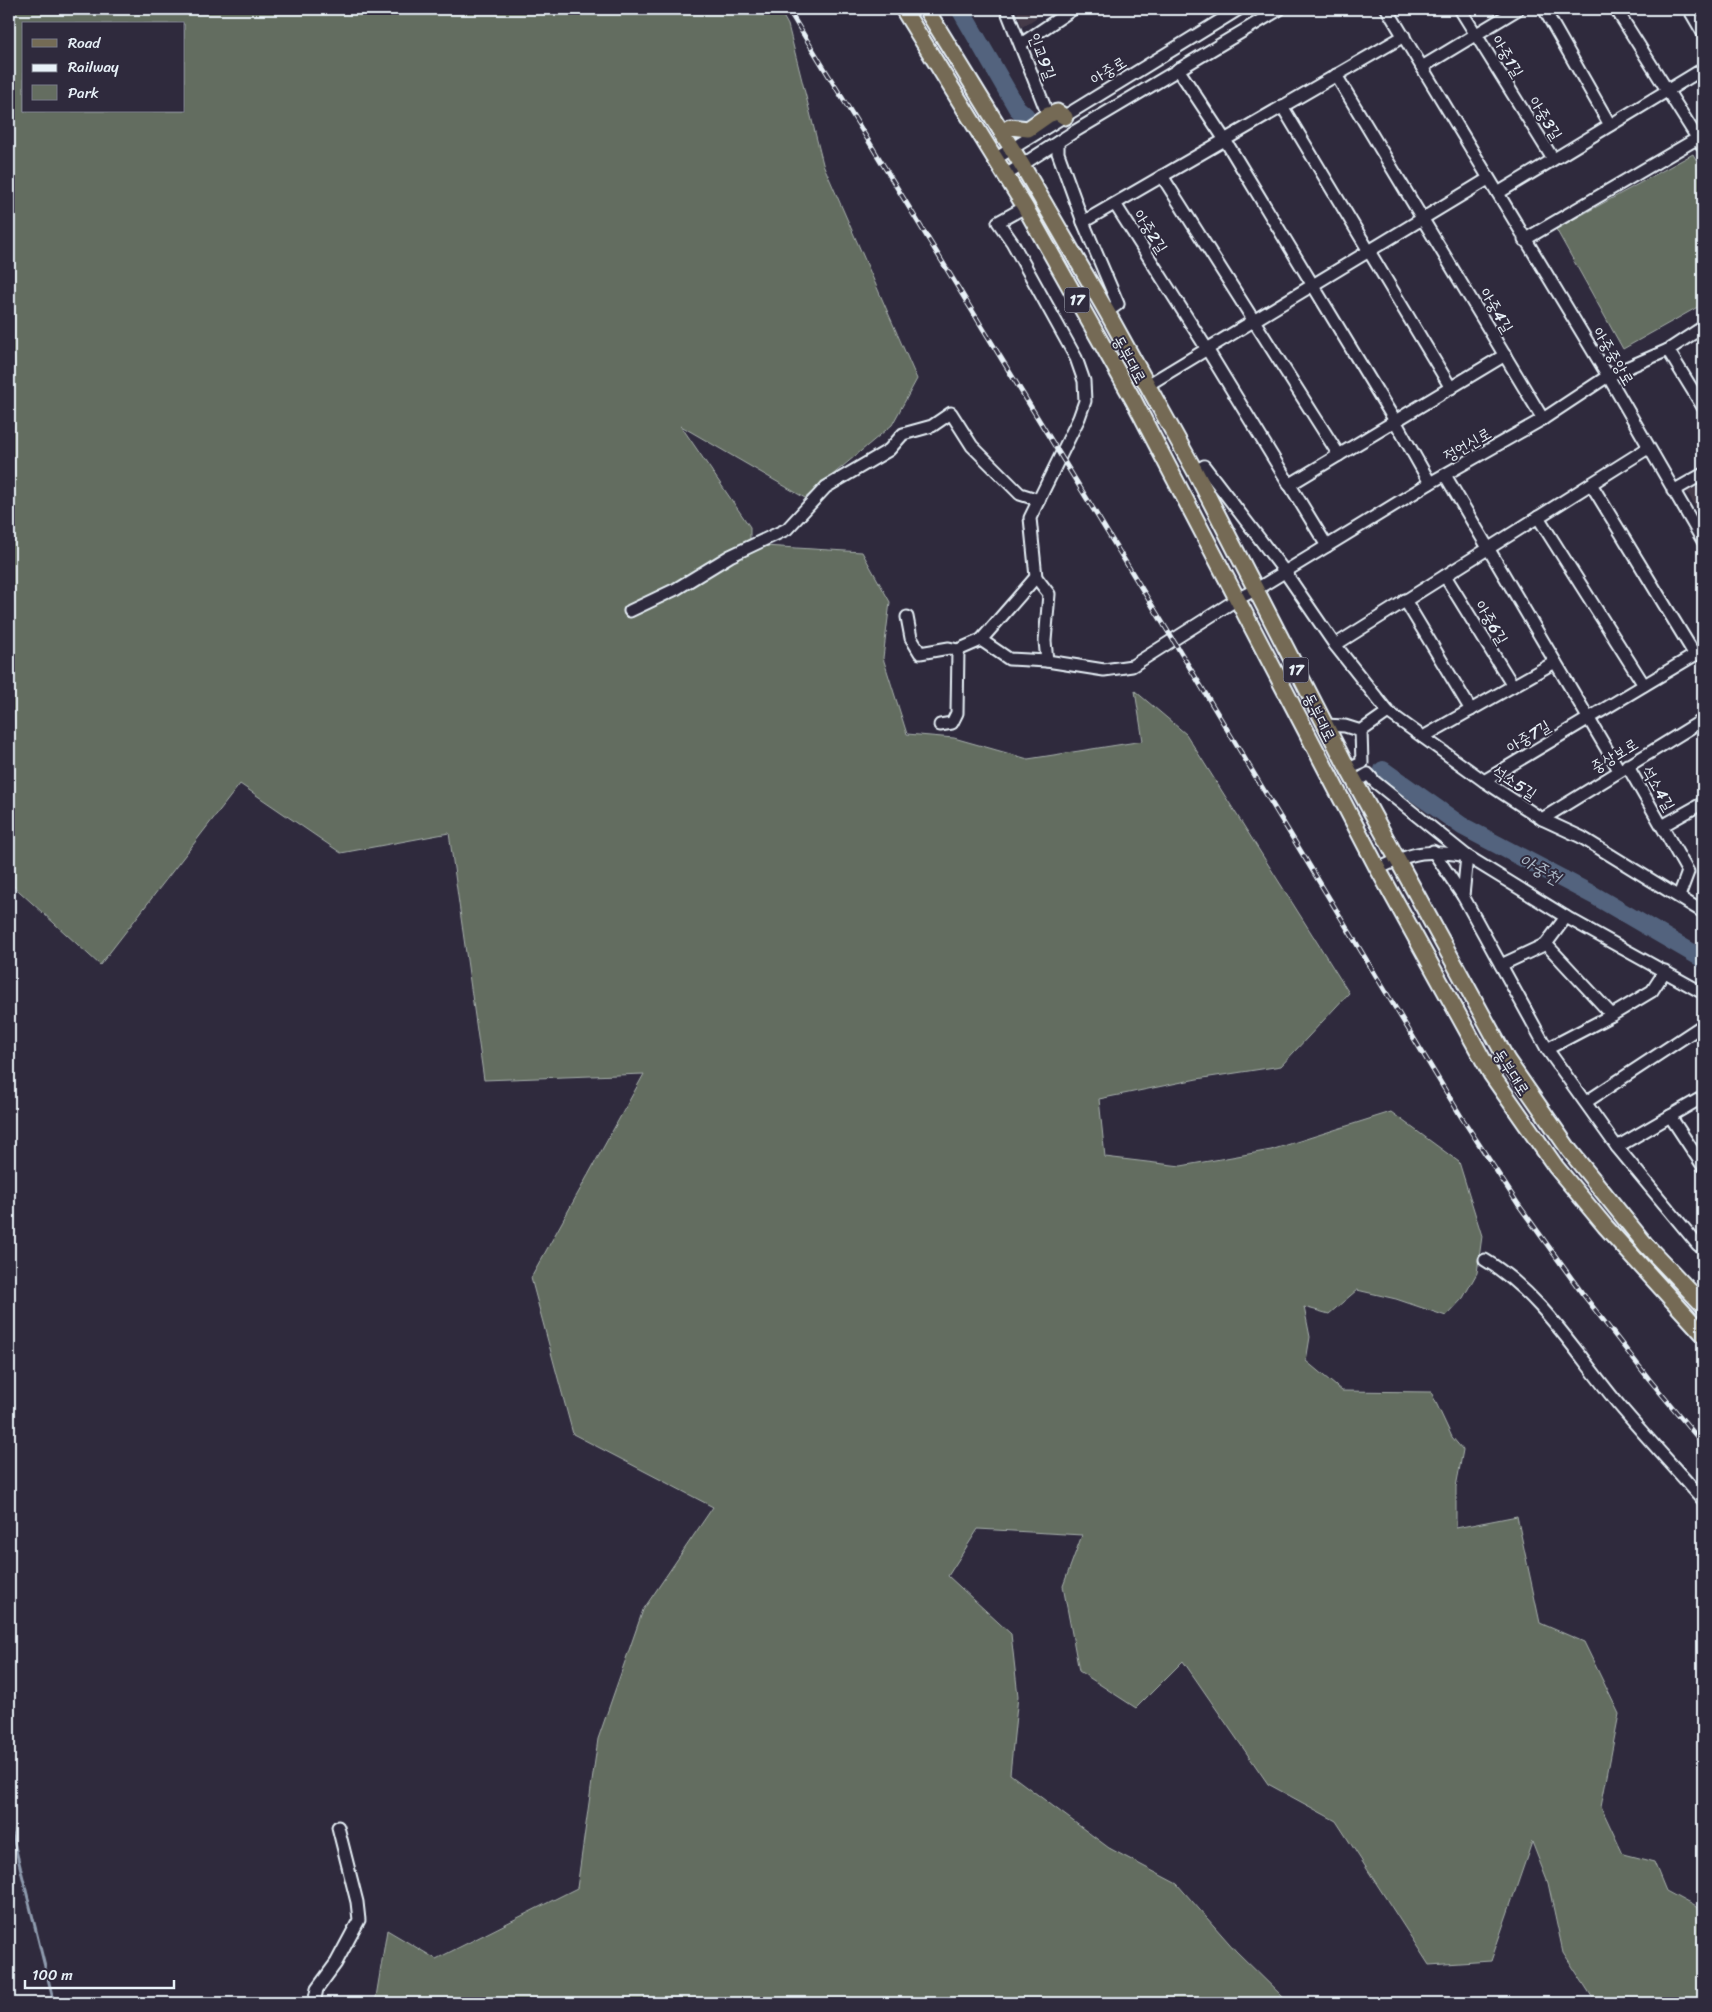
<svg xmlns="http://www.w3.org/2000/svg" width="1712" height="2012" font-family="Sriracha,'Poor Story',sans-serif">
<rect width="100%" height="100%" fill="#2f2a3d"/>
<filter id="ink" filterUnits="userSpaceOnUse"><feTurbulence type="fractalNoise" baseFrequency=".02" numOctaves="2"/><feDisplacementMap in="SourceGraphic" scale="10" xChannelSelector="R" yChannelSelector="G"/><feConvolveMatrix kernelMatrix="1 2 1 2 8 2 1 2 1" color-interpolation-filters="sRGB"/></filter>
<g filter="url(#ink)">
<!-- built -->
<g fill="#443a49">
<polygon points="1016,9 1050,9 1022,27"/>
<polygon points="1703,483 1703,519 1687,492"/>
</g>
<!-- green -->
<g fill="#646d60" stroke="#a6afac" fill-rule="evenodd">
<path d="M9,9H779L788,25L823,164L917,379L892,425L805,498L681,426L750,527V543L764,546L862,552L890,602L883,658L907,734L954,738L1028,759L1143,741L1135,691L1186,734L1349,993L1281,1066L1197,1079L1099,1099L1105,1157L1181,1166L1271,1150L1391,1112L1459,1162L1482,1236L1477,1273L1463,1298L1446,1316L1396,1299L1357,1290L1329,1314L1304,1307L1310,1337L1306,1361L1342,1391L1431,1392L1452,1437L1463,1450L1456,1487V1528L1517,1516L1540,1623L1584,1642L1619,1714L1601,1807L1623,1854L1654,1862L1666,1891L1703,1911V2003H1596L1563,1952L1548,1883L1532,1842L1491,1961L1429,1965L1336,1821L1268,1784L1183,1661L1136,1708L1079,1671L1063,1586L1082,1535L978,1529L948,1576L1011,1634L1018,1696L1010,1774L1109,1848L1177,1884L1236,1951L1283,1997L1285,2003H375L387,1930L436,1959L577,1888L598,1739L643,1610L713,1507L573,1434L531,1278L644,1074L484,1080L449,833L341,853L240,784L100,965L9,882ZM24,24H184V111H24Z"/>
<polygon points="1693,154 1703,172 1703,304 1623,349 1556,229"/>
</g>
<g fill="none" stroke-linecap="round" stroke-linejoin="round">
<!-- stream -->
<polyline stroke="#8f9caf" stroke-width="3" points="9,1822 54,2003"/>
<!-- river -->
<g stroke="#53647e" stroke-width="18">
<polyline points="960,9 1017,108 1026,116"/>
<polyline points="1383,770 1462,826 1595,896 1703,959"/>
</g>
<!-- minor casing -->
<g stroke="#e8f1f8" stroke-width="15">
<g id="minor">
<polyline points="1006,9 1048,115"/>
<polyline points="1387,9 1608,376 1703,541"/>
<polyline points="1460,9 1553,159"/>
<polyline points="1544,9 1610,125"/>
<polyline points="1616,9 1703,147"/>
<polyline points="1689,9 1703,33"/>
<polyline points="1021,44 1073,9"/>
<polyline points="1422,67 1518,9"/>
<polyline points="1178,69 1225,140 1395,421 1430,483"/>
<polyline points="1336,75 1543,419"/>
<polyline points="1282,106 1451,388"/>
<polyline points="1058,142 1058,153 1083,222 1118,304 1107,312"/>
<polyline points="995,159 1239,9"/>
<polyline points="1006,175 1072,133 1280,9"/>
<polyline points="1162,176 1339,455"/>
<polyline points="1498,193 1703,69"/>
<polyline points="1115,204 1207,349 1327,546"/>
<polyline points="1025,207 998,222 1012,242 1076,358 1084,381 1085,401 1079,418 1030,518 1036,577 1049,594 1045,641 1047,661 1104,670 1132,666 1239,598 1255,590 1430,483 1543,419 1608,376 1668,350 1703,327"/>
<polyline points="1083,222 1404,36"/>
<polyline points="1524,240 1698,138"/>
<polyline points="1668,350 1703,407"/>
<polyline points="1146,386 1488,179"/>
<polyline points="1195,471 1204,466 1285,572 1335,645 1388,712 1484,781 1542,819 1581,837 1703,912"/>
<polyline points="1445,475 1619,770"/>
<polyline points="1591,484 1695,655"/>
<polyline points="1289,485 1505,355"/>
<polyline points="1673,491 1703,474"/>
<polyline points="1538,517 1644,685"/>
<polyline points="1445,576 1513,686"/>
<polyline points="1405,600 1471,710"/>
<polyline points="630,611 676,589 730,556 787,529 826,487 889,450 903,434 932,426 951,413 972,446 1020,494 1039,500"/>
<polyline points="907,617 911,638 920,653 949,648 958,650 981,640 1036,577"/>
<polyline points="981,640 1009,659 1047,661"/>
<polyline points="1335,645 1648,448"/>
<polyline points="940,725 952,723 957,713 958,650"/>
<polyline points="1325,725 1345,726 1361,731"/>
<polyline points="1361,731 1388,712"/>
<polyline points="1423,737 1555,662"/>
<polyline points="1627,765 1688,872 1679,896"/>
<polyline points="1348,769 1362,763 1361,731"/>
<polyline points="1484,781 1703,650"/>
<polyline points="1355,782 1368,774 1375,782 1467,856 1566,917 1703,993"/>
<polyline points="1542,819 1703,720"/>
<polyline points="1662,826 1703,803"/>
<polyline points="1433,851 1463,896"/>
<path d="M1378,869C1416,850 1427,850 1467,856L1463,896L1547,1049L1617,1147L1698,1245L1703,1243"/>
<polyline points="1546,944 1612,1015"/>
<polyline points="1501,965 1546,944 1566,917"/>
<polyline points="1547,1049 1612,1015 1652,991 1665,971"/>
<polyline points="1586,1102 1703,1025"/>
<polyline points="1670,1116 1703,1166"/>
<polyline points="1617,1147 1703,1097"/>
<path d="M1485,1260C1540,1292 1578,1356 1619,1405C1646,1437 1675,1468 1703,1500"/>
<polyline points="314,2003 317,1989 336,1963 359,1920 357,1902 338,1827"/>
</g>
</g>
<!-- major casing -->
<g stroke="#e8f1f8" stroke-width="19">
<g id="major">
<polyline points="903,9 1025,207 1134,401 1378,869 1491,1074 1556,1167 1605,1226 1703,1334"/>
<polyline points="926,9 1022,165 1107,312 1195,471 1348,769 1507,1060 1570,1151 1646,1245 1703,1305"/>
<polyline points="1002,133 1010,127 1028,129 1048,115 1057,112 1065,117"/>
</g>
</g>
<!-- minor -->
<use href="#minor" stroke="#2f2a3d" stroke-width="11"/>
<!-- major -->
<use href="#major" stroke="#746b55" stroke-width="15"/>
<!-- rail casing -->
<g stroke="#e8f1f8" stroke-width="5">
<polyline id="rail" points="788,9 1161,620 1462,1118 1518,1204 1582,1293 1649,1379 1703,1444"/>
</g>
<!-- rail -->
<use href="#rail" stroke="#2f2a3d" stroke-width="3" stroke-dasharray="9" stroke-linecap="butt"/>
</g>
</g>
<g text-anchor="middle" stroke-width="4" stroke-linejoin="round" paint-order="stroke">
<!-- shield labels -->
<g fill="#2f2a3d" stroke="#b0b5c0" stroke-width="1">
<rect x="1064.5" y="287.5" width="25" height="25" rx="4"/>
<rect x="1283.5" y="657.5" width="25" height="25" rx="4"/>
</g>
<g font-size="15" font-weight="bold" fill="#e8f1f8">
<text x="1077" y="305">17</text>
<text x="1296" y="675">17</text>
</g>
<!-- street labels -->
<g font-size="16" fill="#e8f1f8" stroke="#2f2a3d">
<text transform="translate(1043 56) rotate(69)" y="6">인교9길</text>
<text transform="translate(1508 56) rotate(59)" y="6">아중1길</text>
<text transform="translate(1108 70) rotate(-32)" y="6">아중로</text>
<text transform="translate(1546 118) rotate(58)" y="6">아중3길</text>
<text transform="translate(1151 231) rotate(57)" y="6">아중2길</text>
<text transform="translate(1497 310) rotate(59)" y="6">아중4길</text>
<text transform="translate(1614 356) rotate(59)" y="6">아중중앙로</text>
<text transform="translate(1130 359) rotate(61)" y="6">동부대로</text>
<text transform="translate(1467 444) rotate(-30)" y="6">정언신로</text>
<text transform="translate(1492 622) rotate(59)" y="6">아중6길</text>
<text transform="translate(1320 717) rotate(63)" y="6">동부대로</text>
<text transform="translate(1528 736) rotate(-31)" y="6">아중7길</text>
<text transform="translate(1614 755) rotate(-31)" y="6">중상보로</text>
<text transform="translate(1515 782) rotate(33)" y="6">석소5길</text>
<text transform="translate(1659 788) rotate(60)" y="6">석소4길</text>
<text transform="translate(1512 1072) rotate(57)" y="6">동부대로</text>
</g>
<!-- water labels -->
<g font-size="18" font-style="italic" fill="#acb9c7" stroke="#2f2a3d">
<text transform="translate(1540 869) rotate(29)" y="6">아중천</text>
</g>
</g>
<!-- margin -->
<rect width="1712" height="2012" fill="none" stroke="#2f2a3d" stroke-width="30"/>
<rect x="15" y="15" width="1682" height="1982" fill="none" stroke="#e8f1f8" stroke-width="2" filter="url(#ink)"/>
<!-- legend -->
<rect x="22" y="22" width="162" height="90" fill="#2f2a3d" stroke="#797a88"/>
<rect x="32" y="39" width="25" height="8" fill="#746b55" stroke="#797a88"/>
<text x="68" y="48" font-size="15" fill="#e8f1f8">Road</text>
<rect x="32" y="64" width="25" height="8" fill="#e8f1f8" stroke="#797a88"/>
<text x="68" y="72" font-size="15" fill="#e8f1f8">Railway</text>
<rect x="32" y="85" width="25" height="15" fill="#646d60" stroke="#797a88"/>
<text x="68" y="98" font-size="15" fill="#e8f1f8">Park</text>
<!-- scale -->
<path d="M25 1980v8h149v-8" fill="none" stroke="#e8f1f8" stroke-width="2.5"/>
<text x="32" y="1980" font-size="15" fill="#e8f1f8" stroke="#2f2a3d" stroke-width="4" paint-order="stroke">100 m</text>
</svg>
